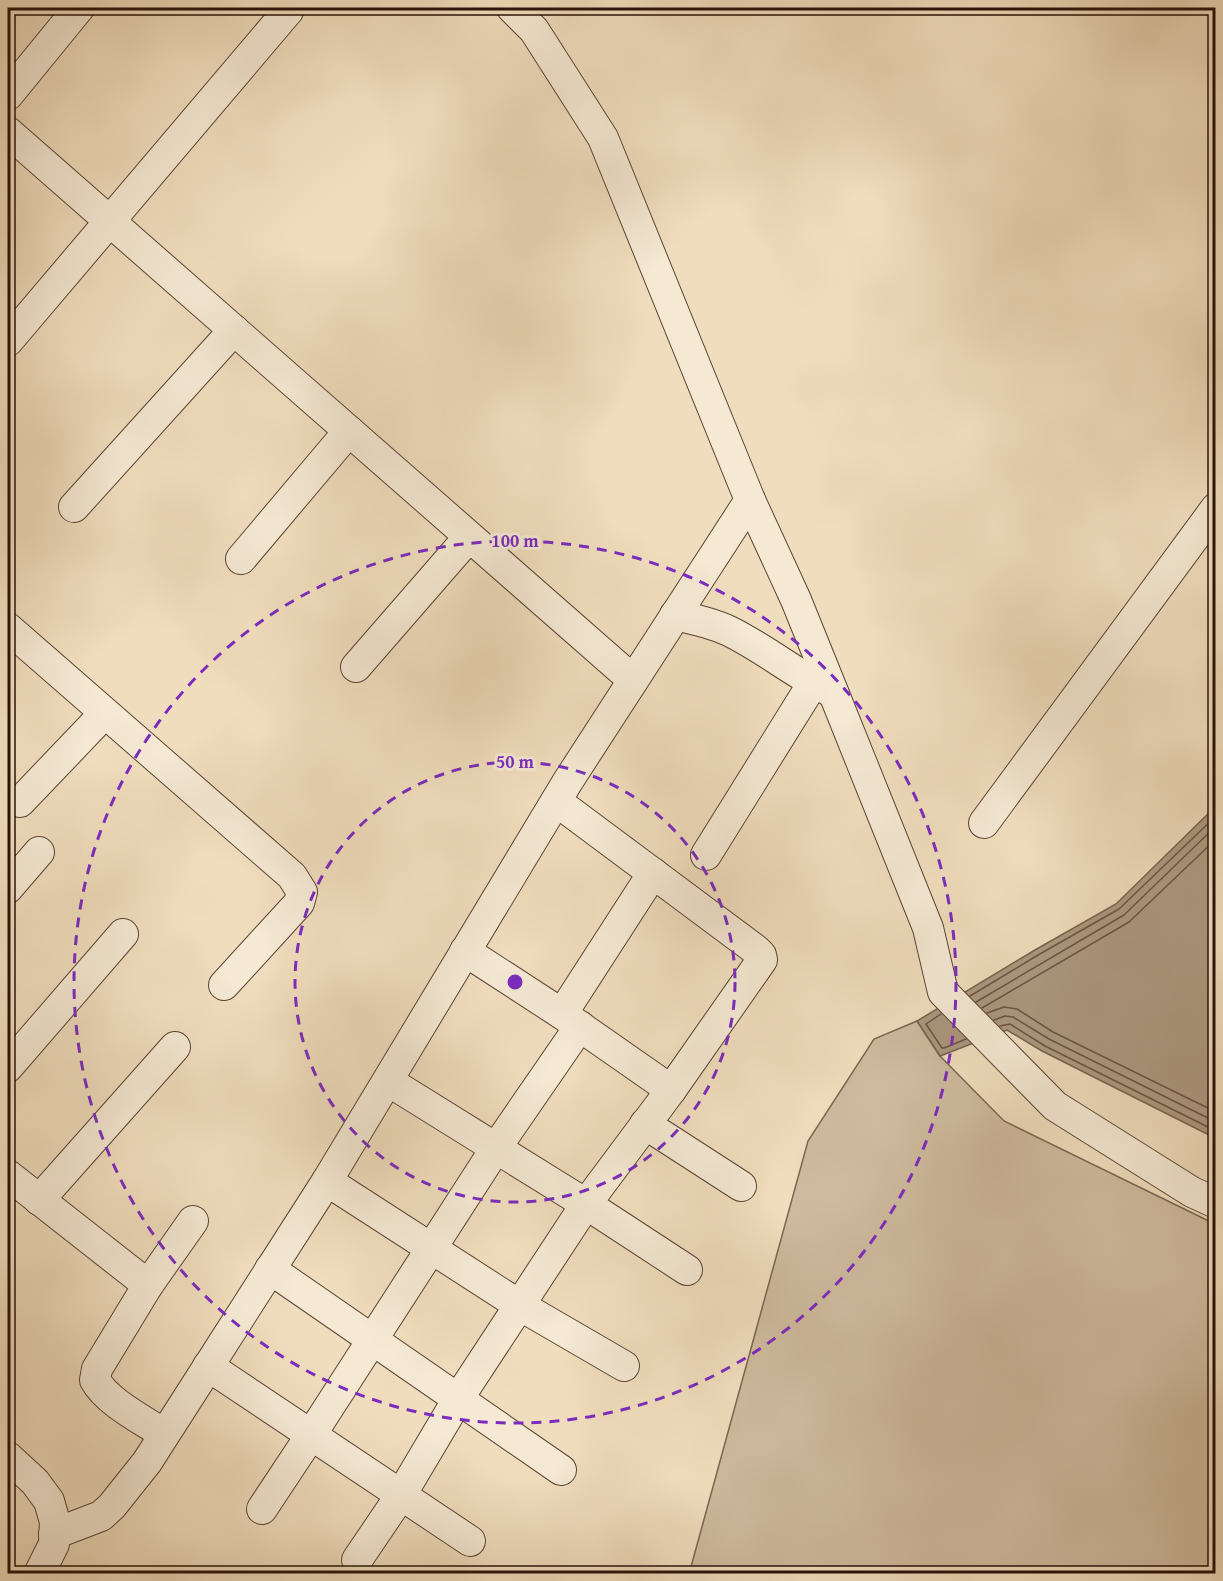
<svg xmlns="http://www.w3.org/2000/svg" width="1223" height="1581" font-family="'Gentium Book Plus',serif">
<rect width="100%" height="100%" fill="#f0ddbd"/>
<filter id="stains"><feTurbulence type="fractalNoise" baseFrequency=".00333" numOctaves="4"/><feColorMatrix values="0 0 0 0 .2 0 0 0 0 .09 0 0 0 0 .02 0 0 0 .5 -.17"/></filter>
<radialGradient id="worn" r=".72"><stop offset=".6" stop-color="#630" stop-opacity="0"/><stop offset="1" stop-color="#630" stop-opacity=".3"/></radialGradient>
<!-- green -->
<polygon fill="#ceba9e" stroke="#7b6653" stroke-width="1.5" points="917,1021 940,1056 1004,1121 1215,1224 1215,1573 689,1574 808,1141 874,1039"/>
<!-- water -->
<polygon fill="#ac987f" stroke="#77624f" stroke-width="1.5" points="1215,807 1215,1138 1042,1051 1007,1030 940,1056 917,1021 1035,950 1116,904"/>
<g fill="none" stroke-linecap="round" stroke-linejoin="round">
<!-- shore -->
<g stroke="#6a5444" stroke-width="1.5">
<polyline points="970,996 1038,955 1119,909 1216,816"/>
<polyline points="976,1002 1124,915 1216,826"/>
<polyline points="982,1008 1129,922 1216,839"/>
<polyline points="987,1013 1004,1007 1017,1009 1053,1032 1216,1112"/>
<polyline points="941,1014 926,1024 942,1048 944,1048 966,1039"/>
<polyline points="994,1020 1005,1016 1013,1017 1049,1039 1216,1122"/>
<polyline points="1000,1026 1010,1024 1045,1046 1216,1131"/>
</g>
<!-- minor casing -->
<g stroke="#5a4435" stroke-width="32">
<g id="minor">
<polyline points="512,8 534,30 603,138 750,500 796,600 834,694 928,928 943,992 1055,1106 1192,1192 1216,1203"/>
<polyline points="8,95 79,8"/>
<polyline points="8,132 633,680"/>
<polyline points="8,341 288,11"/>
<polyline points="74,507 234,330"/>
<polyline points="241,559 349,431"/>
<path d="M675,615C694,619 712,623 729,631C764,648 795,674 830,691"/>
<polyline points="8,628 292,876 302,892 299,903 224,985"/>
<polyline points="356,667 469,537"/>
<polyline points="20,802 104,714"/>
<polyline points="984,823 1216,508"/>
<polyline points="706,855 813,683"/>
<polyline points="8,888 39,852"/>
<polyline points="465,951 562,1014 671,1090"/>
<polyline points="562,1014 653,873"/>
<polyline points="8,1067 123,934"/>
<polyline points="388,1081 586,1204 687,1270"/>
<polyline points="645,1124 741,1186"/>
<polyline points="8,1175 148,1285"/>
<polyline points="327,1181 519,1305 624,1366"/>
<polyline points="39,1200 175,1047"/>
<polyline points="270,1269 561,1470"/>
<polyline points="208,1366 470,1541"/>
<path d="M164,1434C143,1420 107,1402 95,1380L97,1369L148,1285L193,1221"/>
<polyline points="8,1457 35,1482 49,1501 55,1522 54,1544 39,1574"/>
<polyline points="262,1509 311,1435 496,1148 580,1026"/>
<polyline points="54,1534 101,1516 112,1506 147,1462 327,1181 568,781 750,500"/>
<polyline points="357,1560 401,1495 458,1399 586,1204 671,1090 762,960 761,955 756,950 556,801"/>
</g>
</g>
<!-- minor -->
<use href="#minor" stroke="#f5e9d4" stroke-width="30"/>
</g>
<!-- distance rings -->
<g fill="none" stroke="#7b2cbf" stroke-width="3" stroke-dasharray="10 8">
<circle cx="515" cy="982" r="220"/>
<circle cx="515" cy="982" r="441"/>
</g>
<circle cx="515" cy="982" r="9" fill="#7b2cbf" stroke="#f5e9d4" stroke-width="3"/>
<g font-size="18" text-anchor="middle" font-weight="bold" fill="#7b2cbf" stroke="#f5e9d4" stroke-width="6" stroke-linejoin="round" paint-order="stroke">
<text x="515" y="547">100 m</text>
<text x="515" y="768">50 m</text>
</g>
<!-- margin -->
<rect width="1223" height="1581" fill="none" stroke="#f0ddbd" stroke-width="30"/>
<rect x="9" y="9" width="1205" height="1563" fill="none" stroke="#281108" stroke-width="3"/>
<rect x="15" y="15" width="1193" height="1551" fill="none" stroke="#281108" stroke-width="1.5"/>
<rect width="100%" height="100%" filter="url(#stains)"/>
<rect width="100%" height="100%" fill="url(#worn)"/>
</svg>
